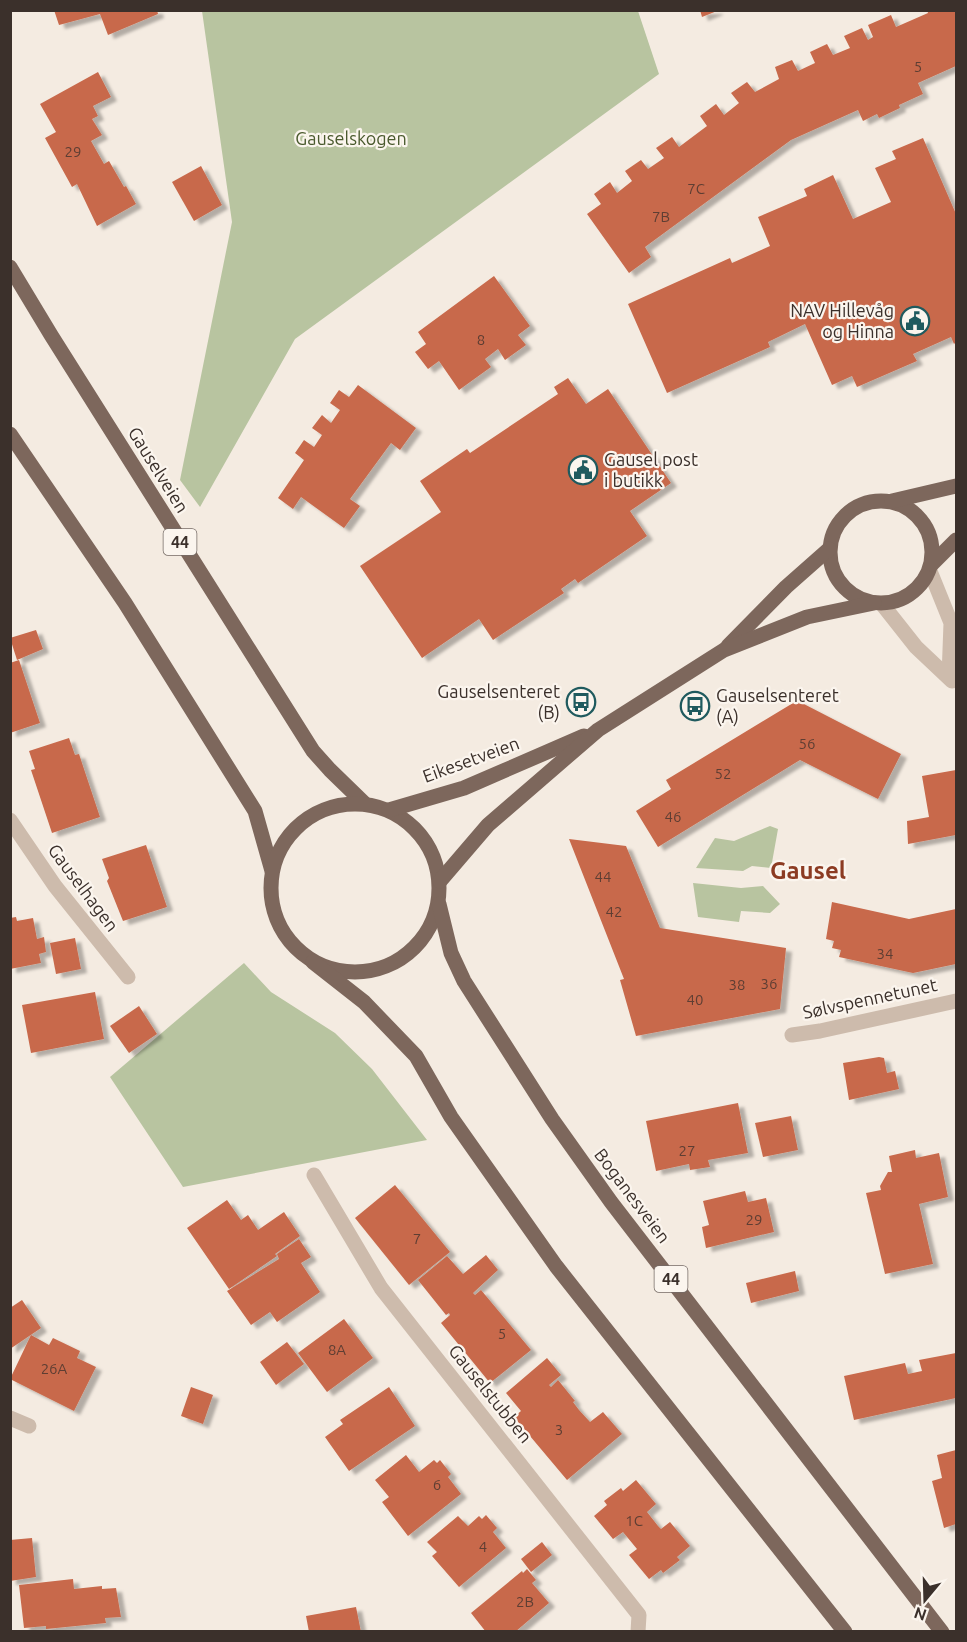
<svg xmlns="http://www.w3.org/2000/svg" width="967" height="1642" font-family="Ubuntu,sans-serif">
<defs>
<filter id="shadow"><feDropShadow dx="6" dy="4" stdDeviation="1.5" flood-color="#0004"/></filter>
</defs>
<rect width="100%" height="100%" fill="#f4ebe1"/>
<!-- green -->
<g fill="#b8c4a0">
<polygon points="202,11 638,11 659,74 295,339 200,507 180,480 232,222"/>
<polygon points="770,826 778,829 771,868 752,866 743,871 696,868 715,838 734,841"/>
<polygon points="693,883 741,888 763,886 780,904 770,913 741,911 739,922 698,917"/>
<polygon points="244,963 271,992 335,1033 372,1069 427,1140 183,1187 110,1077"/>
</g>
<!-- building -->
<g fill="#c8694b" filter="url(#shadow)">
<polygon points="54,10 157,10 158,14 108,35 100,14 59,25"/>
<polygon points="700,10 717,10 717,11 702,17"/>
<polygon points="927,10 956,10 956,66 918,83 923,94 899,105 900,108 879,118 877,114 863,121 858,110 791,140 645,247 651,257 629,273 587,214 601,204 594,194 610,182 617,193 632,181 625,171 641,160 648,169 664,158 656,148 672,137 679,147 707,126 700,116 716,104 724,115 739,103 731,93 747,82 755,92 779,79 775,67 792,60 798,71 815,63 810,52 827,44 833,55 850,48 844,36 862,28 868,40 873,37 868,25 891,15 896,27 928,13"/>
<polygon points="98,72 111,97 93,106 98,116 92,119 102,135 91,141 104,164 109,161 124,187 126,186 136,204 97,226 77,184 72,187 45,138 56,132 40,104"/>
<polygon points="923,138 956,214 956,342 954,344 951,337 913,354 917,361 857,387 852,376 832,385 805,324 768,342 770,347 667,393 628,304 730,258 732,263 770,246 758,217 807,196 804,189 833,175 853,219 891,202 875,168 896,159 892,151"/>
<polygon points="201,166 222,205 194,221 172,182"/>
<polygon points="494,276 530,326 518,335 526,345 505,360 498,349 485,359 491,367 459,390 439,361 428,369 415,352 426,344 418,332"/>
<polygon points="568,378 586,404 608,389 671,483 630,511 647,536 578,583 575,579 561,589 564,593 493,640 479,619 422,658 360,566 441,512 420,481 467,449 470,453 558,394 554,387"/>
<polygon points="358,385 416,428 400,450 391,443 350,499 360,506 344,528 301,497 293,509 278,498 304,460 295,453 304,440 314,447 322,435 312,428 322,415 331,423 340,410 330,403 339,390 349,397"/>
<polygon points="36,630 43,649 17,660 10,638"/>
<polygon points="19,660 40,723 10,733 10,663"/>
<polygon points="798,700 798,701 901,754 878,799 800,760 658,847 636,811 671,789 666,780"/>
<polygon points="69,738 75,755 79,754 100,817 52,833 31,770 35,769 29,751"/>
<polygon points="956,770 956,835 908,844 907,821 929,817 922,776"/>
<polygon points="569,839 626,846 660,928 786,948 780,1009 636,1036 620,980 624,979"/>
<polygon points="146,845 167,907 123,921 107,881 109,878 102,859"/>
<polygon points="832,902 909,919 956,909 956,964 913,973 839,957 841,950 832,948 834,941 826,939"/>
<polygon points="16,917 17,921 33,918 37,939 44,937 46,952 39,954 41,963 10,969 10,918"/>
<polygon points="75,938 81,969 56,974 50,943"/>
<polygon points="95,992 104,1039 31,1053 22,1005"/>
<polygon points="139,1006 157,1034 129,1053 110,1026"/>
<polygon points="879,1057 884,1058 887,1073 895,1071 899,1089 849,1100 843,1063"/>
<polygon points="738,1103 748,1153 708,1160 710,1167 690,1170 689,1164 656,1171 646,1121"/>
<polygon points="791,1116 798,1150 763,1157 755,1123"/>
<polygon points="915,1150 916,1158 939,1153 948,1197 919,1204 933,1264 885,1274 866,1193 881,1190 880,1186 888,1172 892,1172 889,1156"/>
<polygon points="395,1185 450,1252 409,1285 355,1218"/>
<polygon points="745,1191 748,1202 766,1198 774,1232 706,1248 702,1227 709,1225 703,1201"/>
<polygon points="227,1200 241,1220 248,1215 258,1230 284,1212 300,1236 275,1254 277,1256 229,1289 187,1228"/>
<polygon points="299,1239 311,1257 301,1263 320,1292 277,1322 270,1312 251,1325 227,1291 279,1259 277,1254"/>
<polygon points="486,1255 498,1270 473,1293 475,1295 481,1290 531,1350 490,1383 441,1323 450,1315 449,1313 446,1315 418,1280 447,1256 463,1274"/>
<polygon points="795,1271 799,1291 751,1303 746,1283"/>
<polygon points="22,1300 41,1328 10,1349 10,1308"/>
<polygon points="344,1319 373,1358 327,1392 298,1353"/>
<polygon points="31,1335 49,1345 53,1338 80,1351 77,1358 96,1367 74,1411 10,1379"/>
<polygon points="287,1342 304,1364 276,1385 260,1362"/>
<polygon points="956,1353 956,1398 854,1420 844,1376 905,1363 908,1374 922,1371 919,1360"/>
<polygon points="547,1358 561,1375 549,1385 551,1387 558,1380 575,1401 573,1402 579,1410 590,1422 603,1412 622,1434 567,1480 514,1417 521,1411 506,1393"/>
<polygon points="191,1387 213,1395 203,1424 181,1416"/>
<polygon points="389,1387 415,1426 349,1471 325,1437 343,1424 340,1420"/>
<polygon points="956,1450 956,1524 944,1528 932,1481 942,1478 937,1455"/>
<polygon points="406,1455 419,1472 434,1460 437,1463 440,1460 451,1474 448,1477 461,1494 408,1536 382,1502 389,1497 375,1480"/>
<polygon points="636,1480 656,1504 647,1512 658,1526 661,1529 670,1522 690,1546 677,1557 680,1560 663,1573 661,1570 649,1579 629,1555 637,1549 623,1532 613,1539 594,1516 607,1505 604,1501 621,1488 623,1491"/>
<polygon points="486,1515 497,1528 493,1532 506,1548 459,1587 432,1556 437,1552 427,1542 458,1516 468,1526 479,1516 482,1519"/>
<polygon points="32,1538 36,1577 10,1581 10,1540"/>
<polygon points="542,1542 552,1555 531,1572 521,1559"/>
<polygon points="527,1569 536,1580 532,1583 549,1603 515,1632 486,1632 471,1613 522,1571 523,1573"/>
<polygon points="73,1579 74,1589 102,1586 102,1589 116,1588 121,1617 105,1618 106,1623 46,1629 46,1626 24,1628 19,1585"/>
<polygon points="356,1607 361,1632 309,1632 306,1616"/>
</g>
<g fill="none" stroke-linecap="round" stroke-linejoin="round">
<!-- minor -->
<g stroke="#cdbbac" stroke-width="15">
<polyline points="930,571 951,623 949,677"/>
<polyline points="882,604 916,647 952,681"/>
<polyline points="10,820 55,886 128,977"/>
<polyline points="792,1035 820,1031 956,1001"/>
<polyline points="314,1175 381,1288 639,1615 638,1632"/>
<polyline points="10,1418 29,1426"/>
</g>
<!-- major -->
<g stroke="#7d675c" stroke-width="15">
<polyline points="10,267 51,335 313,751 330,770 365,804"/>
<polyline points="10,434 125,603 255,811 272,871"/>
<circle cx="881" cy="552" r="51"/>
<polyline points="892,501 956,486"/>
<polyline points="932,564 956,540"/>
<polyline points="728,646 786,587 829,549"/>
<circle cx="355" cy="888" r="84"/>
<polyline points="389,810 464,788 584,736"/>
<polyline points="440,881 488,825 598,730 724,650 807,617 874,603"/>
<polyline points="439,904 451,953 464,981 552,1119 611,1202 942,1632"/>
<polyline points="313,962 364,1002 416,1056 451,1117 556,1266 845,1632"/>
</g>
</g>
<!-- icons -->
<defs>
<g id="civic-ring" transform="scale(1.5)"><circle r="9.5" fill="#fbf5ee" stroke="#1f5a5e" stroke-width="1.5"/><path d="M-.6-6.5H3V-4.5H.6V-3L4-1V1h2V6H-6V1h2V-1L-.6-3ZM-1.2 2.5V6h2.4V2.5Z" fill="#1f5a5e"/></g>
<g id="bus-ring" transform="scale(1.5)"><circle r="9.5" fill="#fbf5ee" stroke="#1f5a5e" stroke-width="1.5"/><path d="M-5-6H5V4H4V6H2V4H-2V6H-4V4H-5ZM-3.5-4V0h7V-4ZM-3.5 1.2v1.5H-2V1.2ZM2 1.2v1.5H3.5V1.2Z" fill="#1f5a5e"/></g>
</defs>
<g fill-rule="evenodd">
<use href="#civic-ring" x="915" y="321"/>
<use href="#civic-ring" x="583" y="470"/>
<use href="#bus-ring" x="581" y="702"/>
<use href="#bus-ring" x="695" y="706"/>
</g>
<g text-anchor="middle" stroke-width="4.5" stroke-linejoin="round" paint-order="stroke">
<!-- number labels -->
<g font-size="15" fill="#5e3e33">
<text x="918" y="72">5</text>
<text x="73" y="157">29</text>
<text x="696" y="194">7C</text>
<text x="661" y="222">7B</text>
<text x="481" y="345">8</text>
<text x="807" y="749">56</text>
<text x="723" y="779">52</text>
<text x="673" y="822">46</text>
<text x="603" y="882">44</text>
<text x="614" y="917">42</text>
<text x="885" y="959">34</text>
<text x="769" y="989">36</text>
<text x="737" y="990">38</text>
<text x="695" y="1005">40</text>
<text x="687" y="1156">27</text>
<text x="754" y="1225">29</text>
<text x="417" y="1244">7</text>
<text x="502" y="1339">5</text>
<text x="337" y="1355">8A</text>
<text x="54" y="1374">26A</text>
<text x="559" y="1435">3</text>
<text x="437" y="1490">6</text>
<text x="634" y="1526">1C</text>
<text x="483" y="1552">4</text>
<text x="525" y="1607">2B</text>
</g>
<!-- shield labels -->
<g fill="#fbf5ee" stroke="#756b66" stroke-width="1.5">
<rect x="163.5" y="529" width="33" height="26" rx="4.5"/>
<rect x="654.5" y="1266" width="33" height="26" rx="4.5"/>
</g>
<g font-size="16" font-weight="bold" fill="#3b302b">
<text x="180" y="548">44</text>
<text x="671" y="1285">44</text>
</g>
<!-- park labels -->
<g font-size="18" fill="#4a5a2e" stroke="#fbf5ee">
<text x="351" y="145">Gauselskogen</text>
</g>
<!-- poi labels -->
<g font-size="18" fill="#3b302b" stroke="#fbf5ee" text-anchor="end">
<text x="894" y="317">NAV Hillevåg<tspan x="894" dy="21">og Hinna</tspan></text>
<text x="604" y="466" text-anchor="start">Gausel post<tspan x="604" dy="21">i butikk</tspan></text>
<text x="560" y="698">Gauselsenteret<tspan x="560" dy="21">(B)</tspan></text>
<text x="716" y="702" text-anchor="start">Gauselsenteret<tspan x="716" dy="21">(A)</tspan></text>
</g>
<!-- street labels -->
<g font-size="18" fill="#3b302b" stroke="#fbf5ee">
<text transform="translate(158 470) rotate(58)" y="6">Gauselveien</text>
<text transform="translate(471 760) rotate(-20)" y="6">Eikesetveien</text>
<text transform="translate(83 888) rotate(53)" y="6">Gauselhagen</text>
<text transform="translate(870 999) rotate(-12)" y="6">Sølvspennetunet</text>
<text transform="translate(632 1196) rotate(53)" y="6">Boganesveien</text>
<text transform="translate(490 1394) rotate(51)" y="6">Gauselstubben</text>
</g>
<!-- district labels -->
<g font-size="24" font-weight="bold" fill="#8c3b22" stroke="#fbf5ee">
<text x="808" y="879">Gausel</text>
</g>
</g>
<!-- border -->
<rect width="967" height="1642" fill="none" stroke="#3b302b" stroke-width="24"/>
<!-- north arrow -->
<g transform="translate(925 1600) rotate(199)" stroke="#fbf5ee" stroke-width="4.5" paint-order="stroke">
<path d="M0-4.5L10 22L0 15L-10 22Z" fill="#3b302b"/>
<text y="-9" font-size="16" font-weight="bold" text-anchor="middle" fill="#3b302b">N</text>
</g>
</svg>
